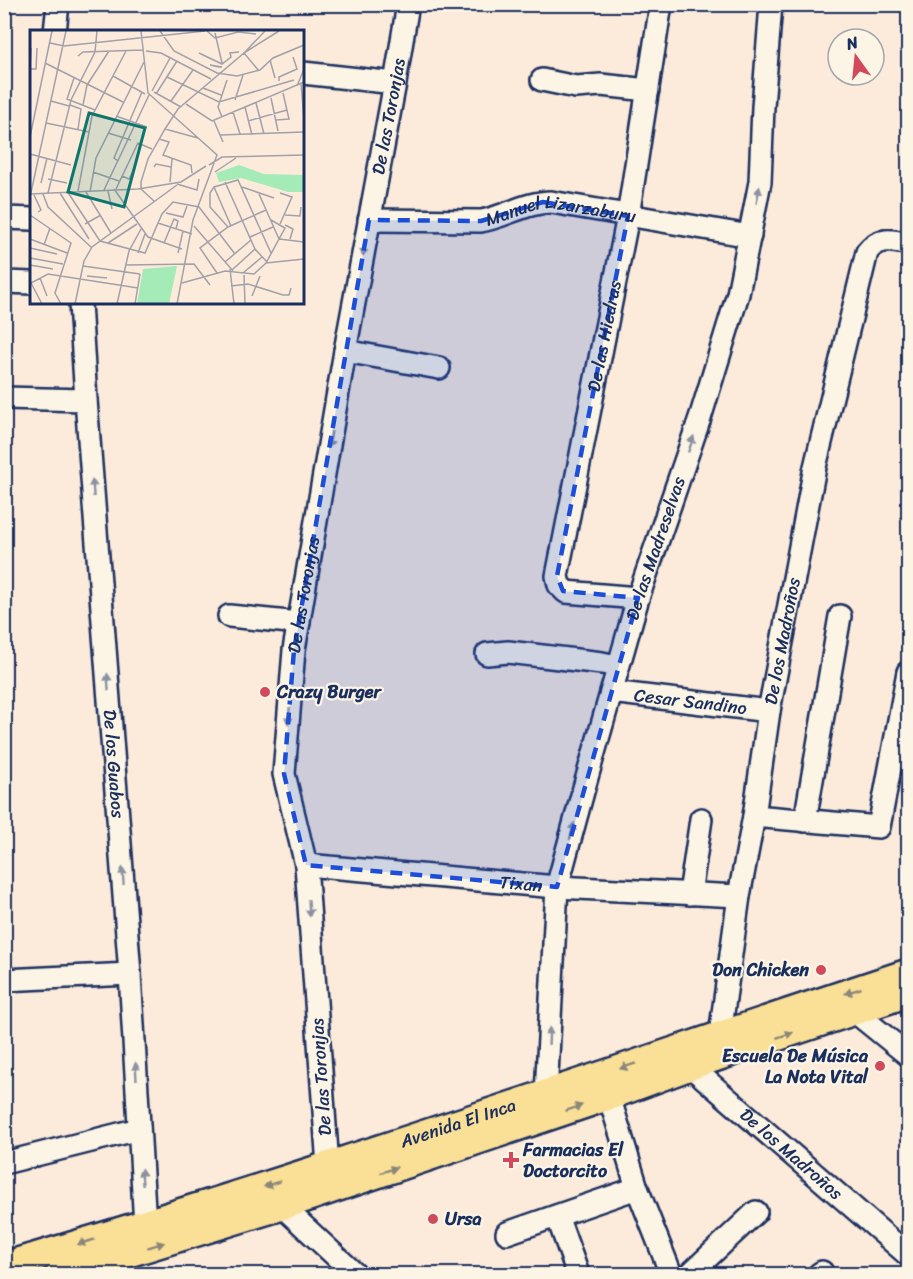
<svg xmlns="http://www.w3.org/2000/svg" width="913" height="1279" font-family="Sriracha,sans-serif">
<rect width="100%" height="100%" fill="#fcebdb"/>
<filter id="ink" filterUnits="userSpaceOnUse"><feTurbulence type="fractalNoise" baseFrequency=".0167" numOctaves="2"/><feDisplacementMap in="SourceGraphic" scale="12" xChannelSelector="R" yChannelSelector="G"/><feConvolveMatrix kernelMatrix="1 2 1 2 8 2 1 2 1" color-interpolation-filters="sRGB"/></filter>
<g filter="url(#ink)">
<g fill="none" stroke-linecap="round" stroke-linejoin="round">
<!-- minor casing -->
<g stroke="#1b2f5e" stroke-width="26">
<g id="minor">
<polyline points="55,32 58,4"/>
<polyline points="303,73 395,83"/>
<polyline points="542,80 576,87 601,85 648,90"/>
<polyline points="4,218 32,219"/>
<path id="s1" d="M369,220L481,221C505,217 526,202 551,202L750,236"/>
<polyline points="4,282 32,283"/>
<path id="s2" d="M80,303L86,400L130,974L145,1225"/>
<polyline points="345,351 439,368"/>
<polyline points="4,398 86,400"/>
<path id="s3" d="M638,598L566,592L559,585L557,576L628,216L661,4"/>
<polyline points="229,616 299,623"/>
<polyline points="487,654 508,652 602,663 618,666"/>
<path id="s4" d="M611,692L769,711"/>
<polyline points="754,816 879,827 908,672"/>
<polyline points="805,821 840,616"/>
<path id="s5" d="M306,865L557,887L739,896"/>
<polyline points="690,894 701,819"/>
<polyline points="4,980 130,974"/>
<polyline points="855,1012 908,1055"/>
<path id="s6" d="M720,1035L739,896L754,816L769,711L815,467L867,252C878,237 893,240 908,244"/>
<path id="s7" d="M685,1053L690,1066L908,1255"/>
<path id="s8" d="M546,1094L557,887L584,788L638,598L701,415L738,294L760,182L763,107L771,4"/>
<polyline points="609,1096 637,1188 671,1274"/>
<polyline points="4,1163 139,1129"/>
<path id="s9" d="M331,1178L328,1166L306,865L284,774L294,650L345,351L395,83L408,4"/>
<polyline points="282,1206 355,1274"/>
<polyline points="557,1216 578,1274"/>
<polyline points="507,1233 637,1188"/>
<polyline points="690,1274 756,1212"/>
<polyline points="819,1274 822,1272"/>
</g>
</g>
<!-- major casing -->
<g stroke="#1b2f5e" stroke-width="32">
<g id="major">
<path id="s10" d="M4,1266C309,1177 608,1072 908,973"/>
<polyline points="60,1274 282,1206 609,1096 690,1066 908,993"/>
</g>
</g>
<!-- minor -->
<use href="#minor" stroke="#fcf5e5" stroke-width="21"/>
<!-- major -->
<use href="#major" stroke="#fadf96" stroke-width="27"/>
</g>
<!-- one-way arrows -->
<defs><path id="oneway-solid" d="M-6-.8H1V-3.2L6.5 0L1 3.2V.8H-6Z" transform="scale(1.5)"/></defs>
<g fill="#8c92a2">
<use href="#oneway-solid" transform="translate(758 195) rotate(-80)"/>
<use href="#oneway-solid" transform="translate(364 248) rotate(100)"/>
<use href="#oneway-solid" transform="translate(330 440) rotate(100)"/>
<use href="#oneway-solid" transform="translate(691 444) rotate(-71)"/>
<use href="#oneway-solid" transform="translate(93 488) rotate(-94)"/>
<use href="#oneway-solid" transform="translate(108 682) rotate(-94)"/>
<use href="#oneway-solid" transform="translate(289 716) rotate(94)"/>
<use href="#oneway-solid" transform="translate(572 831) rotate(-75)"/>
<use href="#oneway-solid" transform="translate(123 876) rotate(-94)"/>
<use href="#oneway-solid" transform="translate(309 908) rotate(86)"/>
<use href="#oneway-solid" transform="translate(549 1036) rotate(-87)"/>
<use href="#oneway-solid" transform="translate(136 1071) rotate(-93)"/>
<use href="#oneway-solid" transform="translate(142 1177) rotate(-94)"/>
</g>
<g fill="#8a877a">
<use href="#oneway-solid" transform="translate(853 991) rotate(162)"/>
<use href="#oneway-solid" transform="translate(785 1035) rotate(-18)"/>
<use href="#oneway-solid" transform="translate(628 1066) rotate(161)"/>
<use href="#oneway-solid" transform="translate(574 1108) rotate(-19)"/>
<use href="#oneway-solid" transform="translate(389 1170) rotate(-19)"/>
<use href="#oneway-solid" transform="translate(272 1184) rotate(162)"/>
<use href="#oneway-solid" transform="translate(86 1242) rotate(164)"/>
<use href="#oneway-solid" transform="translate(156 1245) rotate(-17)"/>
</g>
</g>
<!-- marked area -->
<path fill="#1d4ed8" fill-opacity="0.2" stroke="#1d4ed8" stroke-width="4.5" stroke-dasharray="12 8" stroke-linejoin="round" d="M543,202L628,216L557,576L563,591L638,598L557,887L306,865L284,774L294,650L369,220L481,221Z"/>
<!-- markers -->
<g fill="#d1495b" stroke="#fcf5e5" stroke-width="2">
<circle cx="265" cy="692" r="6"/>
<circle cx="821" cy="970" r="6"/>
<circle cx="880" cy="1066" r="6"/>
<path d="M508 1151h6v6h6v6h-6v6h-6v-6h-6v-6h6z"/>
<circle cx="433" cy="1219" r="6"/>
</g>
<g text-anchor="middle" stroke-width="4.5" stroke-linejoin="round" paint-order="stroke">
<!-- street labels -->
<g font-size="18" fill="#1b2f5e" stroke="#fcf5e5">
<text dy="6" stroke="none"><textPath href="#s9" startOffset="1074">De las Toronjas</textPath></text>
<text dy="6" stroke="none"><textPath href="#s1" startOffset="194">Manuel Lizarzaburu</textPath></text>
<text dy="6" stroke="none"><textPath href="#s3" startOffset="336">De las Hiedras</textPath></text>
<text dy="6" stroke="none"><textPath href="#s8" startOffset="560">De las Madreselvas</textPath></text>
<text dy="6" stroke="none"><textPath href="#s9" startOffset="588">De las Toronjas</textPath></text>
<text dy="6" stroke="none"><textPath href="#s6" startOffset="399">De los Madroños</textPath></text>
<text dy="6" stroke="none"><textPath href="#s4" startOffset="80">Cesar Sandino</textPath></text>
<text dy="6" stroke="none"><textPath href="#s2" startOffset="462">De los Guabos</textPath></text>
<text dy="6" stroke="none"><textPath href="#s5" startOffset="216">Tixan</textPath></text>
<text transform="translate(321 1077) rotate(-94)" y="6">De las Toronjas</text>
<text dy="6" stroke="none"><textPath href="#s10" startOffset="476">Avenida El Inca</textPath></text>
<text dy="6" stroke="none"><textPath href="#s7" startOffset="148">De los Madroños</textPath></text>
</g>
<!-- poi labels -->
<g font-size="18" font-weight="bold" fill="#1b2f5e" stroke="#fcf5e5" text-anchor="start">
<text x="277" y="698">Crazy Burger</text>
<text x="809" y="976" text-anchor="end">Don Chicken</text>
<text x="868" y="1062" text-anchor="end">Escuela De Música<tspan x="868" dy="21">La Nota Vital</tspan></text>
<text x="523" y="1156">Farmacias El<tspan x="523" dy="21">Doctorcito</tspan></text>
<text x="445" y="1225">Ursa</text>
</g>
</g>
<!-- overview -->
<g transform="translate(30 30)">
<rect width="274" height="274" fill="#fcebdb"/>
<path d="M209,135L234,144L274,145V162H258L211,148L189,152L186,143ZM147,236L139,274H107L113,239Z" fill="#a4ebb8"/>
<path fill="none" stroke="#a2a0a9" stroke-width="1.5" d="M111,1L118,63L187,125L163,190L147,274M130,1L144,21L187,43L207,46L230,40L243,28L274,15M177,1L185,8L208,2L226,4M185,3L192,33M20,13L34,16L175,1M116,21L131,23L181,49M169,23L192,34L201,27L200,23L209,22M48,26L53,22L113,20M240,30L245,48M15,33L93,72M0,37L1,18M189,37L180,35L192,37M0,39H6L7,18M229,41L214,23L249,1M83,46L115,64M137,47L189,72L264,50M44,48L37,69L65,80M249,51V47L267,39L263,27M271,54L274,89M57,55L79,21M267,56L274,39M173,58L191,65M122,61L140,28M124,62L151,77M126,64L147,31M241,68L248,101M205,70L213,45M21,71L39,76M141,71L163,40M226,73L234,104M156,74L182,91L274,52M40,75L51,79L48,99M53,75L57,55M215,77L222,105M203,82L210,104M86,86L117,97M192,87L188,77L197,50M246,90L259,89L253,63M184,91L193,112M218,91L257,80M16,93L59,102M135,99L168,108M78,103L101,110M190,105L274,102M0,107L22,1M129,109L139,112L133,125L161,135L162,143M0,124L41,135M88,131L84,128L112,62M179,135L192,127L274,125M124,137L126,134L141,137M63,142L89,151M185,142L206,128M92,146L99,149L105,137M18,149L37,153M140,152L142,129M195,152L225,219L237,232M11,153L17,128M147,154L167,160L169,149M184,157L201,196M212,157L244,168M84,159L118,207L152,219M86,159L108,113L122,119M74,160L119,65M37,161L70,211L115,223L132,184L143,172L169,177L205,224M48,161L62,86L96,21M78,161L82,179M56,162L81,203M60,162L66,128L114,32M18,163L41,70L65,22L67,1M30,163L59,209M0,164L108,159L151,152L176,136M13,164L18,177L62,218M229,164L249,209M4,165L11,180L8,182M0,167L36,1M124,171L111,159V152L118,129L135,99L148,79L214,23L235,1M136,183L153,187L157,176M0,185L41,213L25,263L31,274M255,185L270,186L271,177M128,193L162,204M55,194L71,185M250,194L262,167L250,163M255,195L263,199L260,209M164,196L203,241M198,197L180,177V163L184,157L208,150L241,223M220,207L243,197M0,209L37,223M249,209L274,212M78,213L107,194M134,213L144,189L148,191L146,199M14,215L20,198M0,218L27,224M108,223L115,204M148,223L153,201M0,228L33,234M195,232L221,210M236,233L274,229M0,235L23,239M95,235L164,234L180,255M53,236L110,244M200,239L204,274M202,240L225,219M187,243L170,218L198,197L236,180M213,243L232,227M214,245L215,274M57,246L77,248M10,248L17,266M0,251L12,274M1,253L18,244L108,258M152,253L195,241L224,244L236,233L255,198L241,190M201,256L218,254L253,265H259L261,258M222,266L230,246M45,274L54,231L62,217L147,155M87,274L99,221L111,199M105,274L110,244"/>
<path fill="#0f766e" fill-opacity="0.15" stroke="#0f766e" stroke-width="3" d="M59,83L115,98L94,177L38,162Z"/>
<rect width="274" height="274" fill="none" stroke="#1b2f5e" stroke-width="3"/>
</g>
<!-- margin -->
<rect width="913" height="1279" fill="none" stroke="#fcf5e5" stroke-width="24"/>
<rect x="12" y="12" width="889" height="1255" fill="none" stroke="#1b2f5e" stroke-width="2" filter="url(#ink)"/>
<!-- north arrow -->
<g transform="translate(856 57) rotate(345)"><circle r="28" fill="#fcf5e5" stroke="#a2a6af" stroke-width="1.5"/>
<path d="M0-4.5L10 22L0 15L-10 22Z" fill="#d1495b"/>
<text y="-9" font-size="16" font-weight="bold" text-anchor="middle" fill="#1b2f5e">N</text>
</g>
</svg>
